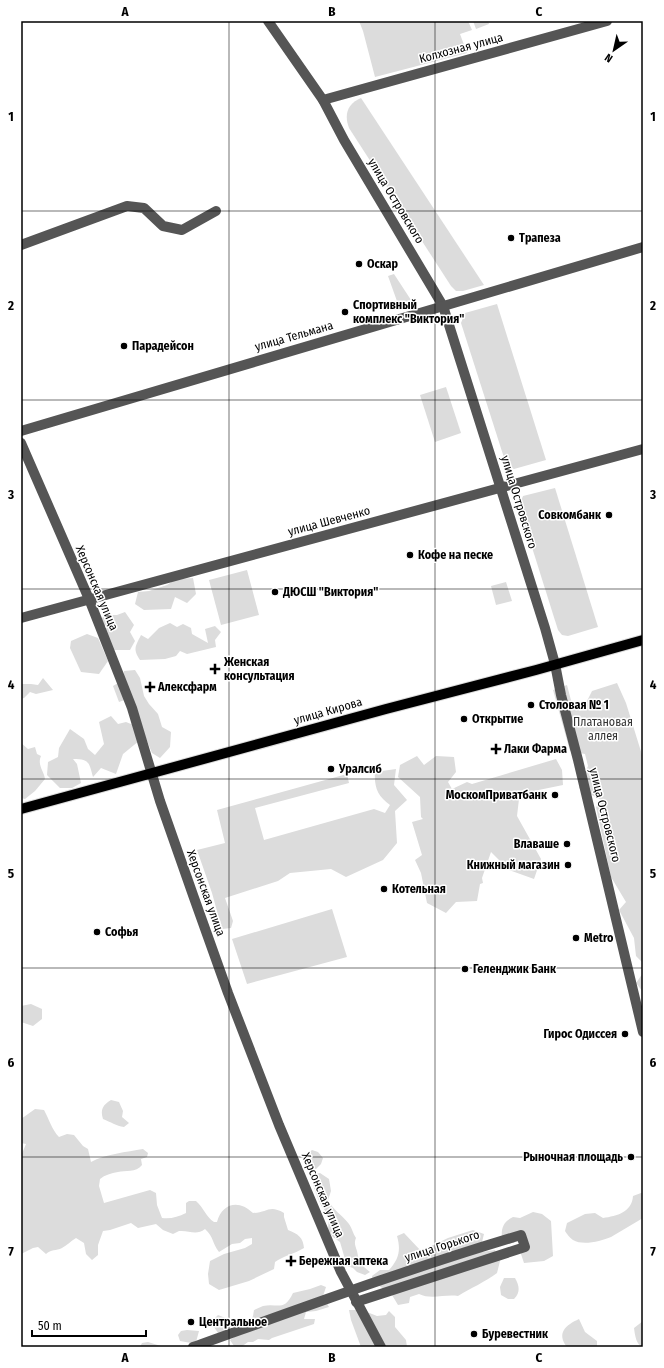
<svg xmlns="http://www.w3.org/2000/svg" width="664" height="1368" font-family="'Fira Sans Condensed',sans-serif">
<rect width="100%" height="100%" fill="#fff"/>
<!-- green -->
<g fill="#dcdcdc">
<polygon points="359,21 468,21 472,30 460,34 467,53 375,77 363,31"/>
<polygon points="473,21 488,21 489,24 476,29"/>
<path d="M361,98L484,285L463,291H456L451,286L349,128C344,115 347,104 361,98Z"/>
<polygon points="394,274 411,300 398,304 388,276"/>
<polygon points="497,304 546,460 514,469 506,464 461,323 465,313"/>
<polygon points="446,387 461,433 435,442 420,395"/>
<polygon points="555,488 598,627 568,636 562,635 558,630 519,506 523,496"/>
<polygon points="247,570 259,615 221,625 209,580"/>
<polygon points="193,578 196,594 187,603 175,597 171,609 144,610 135,604 138,592 149,591 167,585 176,579"/>
<polygon points="506,582 512,601 496,605 491,586"/>
<polygon points="125,612 134,625 130,632 135,641 130,650 112,650 101,620 104,615 117,615"/>
<path d="M170,623L177,627L183,624L191,628L192,634L208,643L205,629L215,626L221,632L215,640L216,647L187,654L180,651L176,656L165,659L140,660C133,649 135,647 141,635L148,639L159,628Z"/>
<polygon points="87,634 98,638 108,661 99,674 81,672 70,648 71,641"/>
<path d="M135,670L140,678L144,696L149,704L158,714L162,727L171,732L170,747L160,758L152,753L145,736L123,754L116,774L101,768L93,777C89,762 89,759 73,759L77,764L81,783L72,788H60L47,775L48,762L58,757L59,748L70,729L84,739L88,749L95,755L104,744L99,722L111,716L118,724L126,722L131,724L137,720L130,698L119,702L113,686L123,680L124,671Z"/>
<polygon points="43,678 53,690 36,694 30,692 24,698 21,699 21,684 31,684 38,685"/>
<polygon points="617,683 626,703 643,758 643,963 636,956 634,938 619,910 626,902 611,877 596,807 603,801 579,788 588,766 585,754 570,751 553,690 567,685 573,708 586,703 592,691"/>
<path d="M21,743L28,749L35,747L37,754L41,756C37,765 44,771 45,779L35,791L25,799L21,798Z"/>
<polygon points="417,756 424,765 436,756 454,757 456,772 448,782 452,789 467,782 472,784 556,759 562,770 563,785 524,793 519,799 517,816 541,859 534,879 509,870 491,852 482,878 483,883 480,884 477,901 456,902 446,913 427,903 421,873 415,860 422,855 412,822 423,819 421,817 420,797 398,777 400,765"/>
<path d="M396,769L394,785L407,800L395,811L397,843L383,860L346,877L331,869L290,873L278,881L225,898L233,921L231,928L222,929L212,893L197,850L225,843L217,810L347,774L349,783L255,808L264,840L374,809L385,813L390,805C378,796 374,788 375,772Z"/>
<polygon points="332,909 347,957 247,984 232,939"/>
<polygon points="643,973 643,992 636,983"/>
<polygon points="31,1004 42,1009 42,1019 33,1026 21,1022 21,1006"/>
<path d="M111,1100L119,1102L123,1111L122,1117L129,1123L124,1127C116,1126 111,1122 103,1119C100,1109 103,1105 111,1100Z"/>
<path d="M35,1109L44,1110C49,1119 52,1130 59,1137L67,1134L74,1135L83,1146L88,1149L91,1162C105,1154 127,1152 143,1149L148,1153L147,1157L141,1159L142,1165C136,1173 125,1170 118,1172C111,1173 105,1175 100,1179L99,1186L104,1203L150,1190L156,1193L157,1205L162,1218C171,1219 178,1217 186,1213V1203L189,1201H196C204,1208 206,1217 214,1222H217C222,1203 239,1199 253,1213C267,1213 269,1204 284,1213V1217L288,1230C298,1234 303,1237 304,1248C294,1254 283,1256 275,1262L274,1269L249,1281L219,1290L209,1284L208,1274L210,1261L224,1254L245,1248L252,1244V1238L245,1239L240,1243L232,1244L219,1252C212,1243 214,1237 205,1229C196,1236 189,1230 179,1231C177,1232 175,1233 173,1234L163,1230L156,1224L138,1228L131,1223L110,1230L103,1231L98,1245V1255L92,1260L86,1254L84,1243L76,1238C71,1241 66,1246 62,1248C56,1251 51,1249 46,1254L38,1247L33,1248L21,1254V1156L26,1144L21,1143V1119Z"/>
<polygon points="312,1150 318,1152 323,1158 321,1164 316,1169 307,1165 306,1155"/>
<path d="M320,1173L329,1179L331,1191L328,1200C333,1210 342,1215 349,1224C352,1228 353,1234 356,1238C354,1243 355,1245 357,1251C359,1262 360,1264 370,1272L365,1275L357,1272L353,1268L347,1266L340,1242L333,1237L328,1231L329,1215L322,1207L319,1201L313,1185L315,1174Z"/>
<path d="M641,1193H643V1218L611,1237C601,1241 583,1246 573,1240C570,1238 567,1234 565,1231L567,1223L585,1214L595,1213L603,1218C617,1216 632,1212 633,1196Z"/>
<path d="M533,1212L542,1214L551,1221L553,1256L544,1261L524,1263L521,1254L523,1245L517,1238L514,1243L506,1242L502,1239C501,1228 503,1222 513,1217L520,1218Z"/>
<path d="M473,1230L484,1234L481,1246L482,1252L495,1250L500,1261L497,1273C485,1282 471,1288 458,1296C445,1294 431,1300 419,1294L410,1297L409,1303L398,1305L392,1295L378,1285L374,1286L372,1276L380,1270H389C399,1259 401,1250 397,1236L404,1233L421,1251L448,1238Z"/>
<path d="M504,1278H515C519,1285 521,1292 514,1299H508L501,1295L500,1287Z"/>
<path d="M321,1285L326,1287L323,1296L329,1307L316,1311L306,1312L304,1319H315L314,1324L272,1338L269,1340L258,1339L253,1342H248L241,1347L234,1346L230,1340L236,1336L237,1321L250,1323L253,1316L254,1310C257,1309 260,1307 263,1306C278,1303 284,1312 293,1293L310,1289Z"/>
<polygon points="349,1310 362,1310 377,1316 386,1315 389,1311 395,1317 395,1327 406,1340 407,1347 361,1347 351,1320"/>
<polygon points="218,1315 228,1319 232,1323 229,1331 218,1333 214,1327 214,1319"/>
<path d="M579,1319L585,1332L597,1341V1347H567C556,1333 566,1325 579,1319Z"/>
<path d="M643,1321V1347C636,1345 635,1335 634,1328Z"/>
<polygon points="187,1330 199,1331 196,1342 191,1343 180,1341 178,1335 181,1331"/>
<polygon points="148,1342 164,1347 140,1347 142,1343"/>
</g>
<g fill="none" stroke-linecap="round" stroke-linejoin="round">
<!-- major casing -->
<g stroke="#dbdbdb" stroke-width="12">
<polyline id="major" points="21,809 386,709 536,670 643,640"/>
</g>
<!-- minor -->
<g stroke="#555" stroke-width="10">
<polyline points="268,21 323,100 344,140 443,306 545,628 555,664 561,695 578,760 643,1032"/>
<polyline points="323,100 607,21"/>
<polyline points="21,245 127,206 144,208 163,226 182,230 216,211"/>
<polyline points="21,431 643,247"/>
<polyline points="21,443 89,599 132,708 160,801 193,895 228,993 279,1125 341,1272 381,1347"/>
<polyline points="21,618 643,449"/>
<path d="M193,1347C302,1308 410,1268 521,1235L525,1247L356,1302"/>
</g>
<!-- major -->
<use href="#major" stroke="#000" stroke-width="10"/>
</g>
<!-- grid -->
<path fill="none" stroke="#000" stroke-width="1" stroke-opacity="0.55" d="M229,21V1347M435,21V1347M21,211H643M21,400H643M21,589H643M21,779H643M21,968H643M21,1157H643"/>
<!-- markers -->
<g fill="#000" stroke="#fff" stroke-width="1.5">
<circle cx="511" cy="238" r="4"/>
<circle cx="359" cy="264" r="4"/>
<circle cx="345" cy="312" r="4"/>
<circle cx="124" cy="346" r="4"/>
<circle cx="609" cy="515" r="4"/>
<circle cx="410" cy="555" r="4"/>
<circle cx="275" cy="592" r="4"/>
<path d="M213 663h4v4h4v4h-4v4h-4v-4h-4v-4h4z"/>
<path d="M148 681h4v4h4v4h-4v4h-4v-4h-4v-4h4z"/>
<circle cx="531" cy="705" r="4"/>
<circle cx="464" cy="719" r="4"/>
<path d="M494 743h4v4h4v4h-4v4h-4v-4h-4v-4h4z"/>
<circle cx="331" cy="769" r="4"/>
<circle cx="555" cy="795" r="4"/>
<circle cx="567" cy="844" r="4"/>
<circle cx="568" cy="865" r="4"/>
<circle cx="384" cy="889" r="4"/>
<circle cx="97" cy="932" r="4"/>
<circle cx="576" cy="938" r="4"/>
<circle cx="465" cy="969" r="4"/>
<circle cx="625" cy="1034" r="4"/>
<circle cx="631" cy="1157" r="4"/>
<path d="M289 1255h4v4h4v4h-4v4h-4v-4h-4v-4h4z"/>
<circle cx="191" cy="1322" r="4"/>
<circle cx="474" cy="1334" r="4"/>
</g>
<g text-anchor="middle" stroke-width="3" stroke-linejoin="round" paint-order="stroke">
<!-- street labels -->
<g font-size="12" fill="#000" stroke="#fff">
<text transform="translate(461 48) rotate(-15)" y="4">Колхозная улица</text>
<text transform="translate(396 201) rotate(59)" y="4">улица Островского</text>
<text transform="translate(294 336) rotate(-16)" y="4">улица Тельмана</text>
<text transform="translate(519 502) rotate(73)" y="4">улица Островского</text>
<text transform="translate(329 521) rotate(-15)" y="4">улица Шевченко</text>
<text transform="translate(97 588) rotate(67)" y="4">Херсонская улица</text>
<text transform="translate(328 711) rotate(-16)" y="4">улица Кирова</text>
<text transform="translate(605 815) rotate(76)" y="4">улица Островского</text>
<text transform="translate(206 893) rotate(70)" y="4">Херсонская улица</text>
<text transform="translate(323 1195) rotate(67)" y="4">Херсонская улица</text>
<text transform="translate(442 1246) rotate(-18)" y="4">улица Горького</text>
</g>
<!-- poi labels -->
<g font-size="12" font-weight="bold" fill="#000" stroke="#fff" text-anchor="start">
<text x="519" y="242">Трапеза</text>
<text x="367" y="268">Оскар</text>
<text x="353" y="309">Спортивный<tspan x="353" dy="14">комплекс "Виктория"</tspan></text>
<text x="132" y="350">Парадейсон</text>
<text x="601" y="519" text-anchor="end">Совкомбанк</text>
<text x="418" y="559">Кофе на песке</text>
<text x="283" y="596">ДЮСШ "Виктория"</text>
<text x="224" y="666">Женская<tspan x="224" dy="14">консультация</tspan></text>
<text x="158" y="691">Алексфарм</text>
<text x="539" y="709">Столовая № 1</text>
<text x="472" y="723">Открытие</text>
<text x="504" y="753">Лаки Фарма</text>
<text x="339" y="773">Уралсиб</text>
<text x="547" y="799" text-anchor="end">МоскомПриватбанк</text>
<text x="559" y="848" text-anchor="end">Влаваше</text>
<text x="560" y="869" text-anchor="end">Книжный магазин</text>
<text x="392" y="893">Котельная</text>
<text x="105" y="936">Софья</text>
<text x="584" y="942">Metro</text>
<text x="473" y="973">Геленджик Банк</text>
<text x="617" y="1038" text-anchor="end">Гирос Одиссея</text>
<text x="623" y="1161" text-anchor="end">Рыночная площадь</text>
<text x="299" y="1265">Бережная аптека</text>
<text x="199" y="1326">Центральное</text>
<text x="482" y="1338">Буревестник</text>
</g>
<!-- park labels -->
<g font-size="12" fill="#333" stroke="#fff">
<text x="603" y="726">Платановая<tspan x="603" dy="14">аллея</tspan></text>
</g>
</g>
<!-- border -->
<rect width="664" height="1368" fill="none" stroke="#ffffff" stroke-width="44"/>
<!-- north arrow -->
<g transform="translate(614 50) rotate(214)" stroke="#ffffff" stroke-width="3" paint-order="stroke">
<path d="M0-3L7 15L0 10L-7 15Z" fill="#000000"/>
<text y="-6" font-size="11" font-weight="bold" text-anchor="middle" fill="#000000">N</text>
</g>
<!-- scale -->
<path d="M32 1330v6h114v-6" fill="none" stroke="#000000" stroke-width="2"/>
<text x="38" y="1330" font-size="12" fill="#000000" stroke="#ffffff" stroke-width="3" paint-order="stroke">50 m</text>
<rect x="22" y="22" width="620" height="1324" fill="none" stroke="#000" stroke-width="1.5"/>
<g font-size="13" text-anchor="middle" font-weight="bold" fill="#000">
<text x="125" y="16">A</text>
<text x="332" y="16">B</text>
<text x="539" y="16">C</text>
<text x="11" y="121">1</text>
<text x="653" y="121">1</text>
<text x="11" y="310">2</text>
<text x="653" y="310">2</text>
<text x="11" y="499">3</text>
<text x="653" y="499">3</text>
<text x="11" y="689">4</text>
<text x="653" y="689">4</text>
<text x="11" y="878">5</text>
<text x="653" y="878">5</text>
<text x="11" y="1067">6</text>
<text x="653" y="1067">6</text>
<text x="11" y="1256">7</text>
<text x="653" y="1256">7</text>
<text x="125" y="1362">A</text>
<text x="332" y="1362">B</text>
<text x="539" y="1362">C</text>
</g>
</svg>
